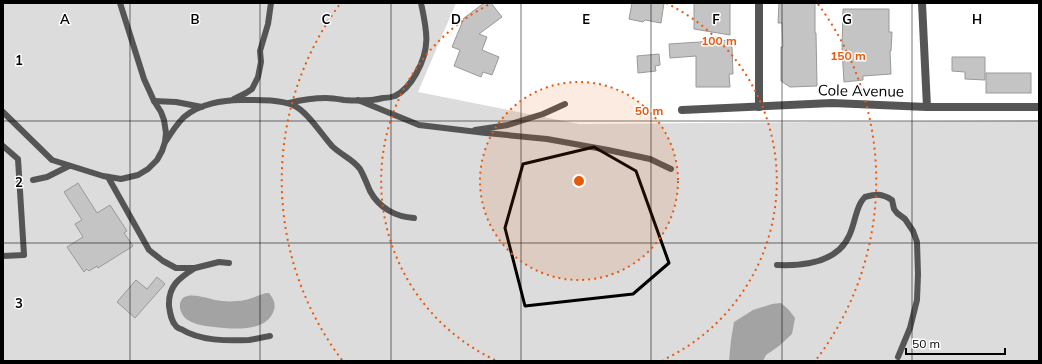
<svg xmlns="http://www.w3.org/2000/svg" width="1042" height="364" font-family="Mulish,sans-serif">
<rect width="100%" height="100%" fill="#fff"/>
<!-- green -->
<polygon fill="#dcdcdc" points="3,3 456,3 418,92 579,124 1039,120 1039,361 3,361"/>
<!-- water -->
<g fill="#a3a3a3">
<path d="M266,293H269C273,298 276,303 274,310C267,333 232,329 214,327C206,326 195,325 188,320C183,317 179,310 180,304C182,289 206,298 215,300C222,301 229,302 236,301C247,301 256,296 266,293Z"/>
<polygon points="781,303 789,310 795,318 792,334 779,346 766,355 763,361 729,361 731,340 734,322 753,310 772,304"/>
</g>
<!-- building -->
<g fill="#c4c4c4" stroke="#999">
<polygon points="484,3 491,3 502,17 479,34 487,37 482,50 499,57 492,75 483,72 481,77 454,66 460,50 452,47 464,18"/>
<polygon points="632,3 664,3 661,23 645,20 643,22 629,19"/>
<polygon points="694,3 730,3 730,35 694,29"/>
<polygon points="779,3 815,3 815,33 816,33 817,86 790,87 781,81 781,47 783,47 782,23 778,23"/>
<polygon points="843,9 889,9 889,32 892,32 891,51 890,51 891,74 863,76 863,80 844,82 842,50"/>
<polygon points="731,40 731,47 732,47 733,74 729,74 730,87 696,87 696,56 670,58 669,44"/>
<polygon points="659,54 660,65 655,66 656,71 638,73 637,56"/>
<polygon points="952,57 985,57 985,80 965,79 965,72 952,71"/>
<rect x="986" y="73" width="45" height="20"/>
<polygon points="78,183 97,213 110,205 127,231 124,233 133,246 98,268 97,266 89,271 87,269 84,272 67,247 83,237 75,224 82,220 64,192"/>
<polygon points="157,277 165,284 135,318 117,302 136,280 147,289"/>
</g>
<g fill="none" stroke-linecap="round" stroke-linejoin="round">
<!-- service -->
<g stroke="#555" stroke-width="6">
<polyline points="234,99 246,93 252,89 258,77 261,62 260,51 268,24 271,3"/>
<polyline points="358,100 419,125 486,133 547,139 608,150 650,159 671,169"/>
<polyline points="154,101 176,102 202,107"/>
<path d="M289,103C301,100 313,98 326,98C332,98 338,99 344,100C357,101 371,101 383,98C387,98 392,97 395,96C405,91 411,83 416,74C431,48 427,31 421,3"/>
<polyline points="3,112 52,160 103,176 121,179 138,175 148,169 157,160 162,151 165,142 166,133 164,120 161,112 154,101 144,79 120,3"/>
<polyline points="475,130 508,125 543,114 565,104"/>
<path d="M166,141C171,133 177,124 184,117C199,104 223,100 241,100C258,100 277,99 293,105C307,111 322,135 332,146C341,155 353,159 360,169C364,176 367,184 370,191C379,208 396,217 414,218"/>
<polyline points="3,146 18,159 24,255 3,256"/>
<polyline points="108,177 149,250 163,261 176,268 195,268 219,262 229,263"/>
<polyline points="33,180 47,177 69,166"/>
<path d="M777,265C802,266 837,263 849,236C854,226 855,214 860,204C861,202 863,199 865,197C876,194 881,193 892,200L894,209L897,213L905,219L913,231L917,242L918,274L917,300L910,328L898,357"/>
<path d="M195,268C179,278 168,286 169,306C170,313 171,321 176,326C176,327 180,329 181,329C200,341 227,341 249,340C256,339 264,337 270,336"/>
</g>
<!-- minor -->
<g stroke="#555" stroke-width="8">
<polyline points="759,3 759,107"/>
<polyline points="922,3 927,107"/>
<polyline points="682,110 832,103 927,107 1039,107"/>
</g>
</g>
<!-- marked area -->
<path fill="none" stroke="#000" stroke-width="3" stroke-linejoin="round" d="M594,147L636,171L669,263L633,294L525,306L505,228L523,164Z"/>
<!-- grid -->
<path fill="none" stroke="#000" stroke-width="1" stroke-opacity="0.55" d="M130,3V361M260,3V361M391,3V361M521,3V361M651,3V361M782,3V361M912,3V361M3,121H1039M3,243H1039"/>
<!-- distance rings -->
<circle cx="579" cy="181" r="99" fill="#e8590c" fill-opacity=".12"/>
<g fill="none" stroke="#e8590c" stroke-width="2" stroke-dasharray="2 4">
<circle cx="579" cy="181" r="99"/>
<path d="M495 360A198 198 0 0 1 492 3M666 3A198 198 0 0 1 663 360"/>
<path d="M342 360A297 297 0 0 1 340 4M818 4A297 297 0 0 1 816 360"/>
</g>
<g text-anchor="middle" stroke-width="3" stroke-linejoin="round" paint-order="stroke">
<!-- street labels -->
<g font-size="15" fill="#000" stroke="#fff">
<text transform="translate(861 91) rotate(1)" y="5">Cole Avenue</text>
</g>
</g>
<g font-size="13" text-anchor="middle" font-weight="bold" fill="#000" stroke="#fff" stroke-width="3" stroke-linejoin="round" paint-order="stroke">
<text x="65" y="24">A</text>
<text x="195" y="24">B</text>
<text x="326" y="24">C</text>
<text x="456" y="24">D</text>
<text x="586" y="24">E</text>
<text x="716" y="24">F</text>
<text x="847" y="24">G</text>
<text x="977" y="24">H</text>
<text x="19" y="65">1</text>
<text x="19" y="187">2</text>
<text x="19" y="308">3</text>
</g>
<circle cx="579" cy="181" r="6" fill="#e8590c" stroke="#fff" stroke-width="2"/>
<g font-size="12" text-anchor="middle" font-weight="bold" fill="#e8590c" stroke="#fff" stroke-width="3" stroke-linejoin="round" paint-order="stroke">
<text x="719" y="45">100 m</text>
<text x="848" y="60">150 m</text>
<text x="649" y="115">50 m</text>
</g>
<!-- border -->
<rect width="1042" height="364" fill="none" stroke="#000000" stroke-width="8"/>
<!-- scale -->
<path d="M906 348v6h99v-6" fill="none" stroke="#000000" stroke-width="2"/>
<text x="912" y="348" font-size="12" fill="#000000" stroke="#ffffff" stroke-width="3" paint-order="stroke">50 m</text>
</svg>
